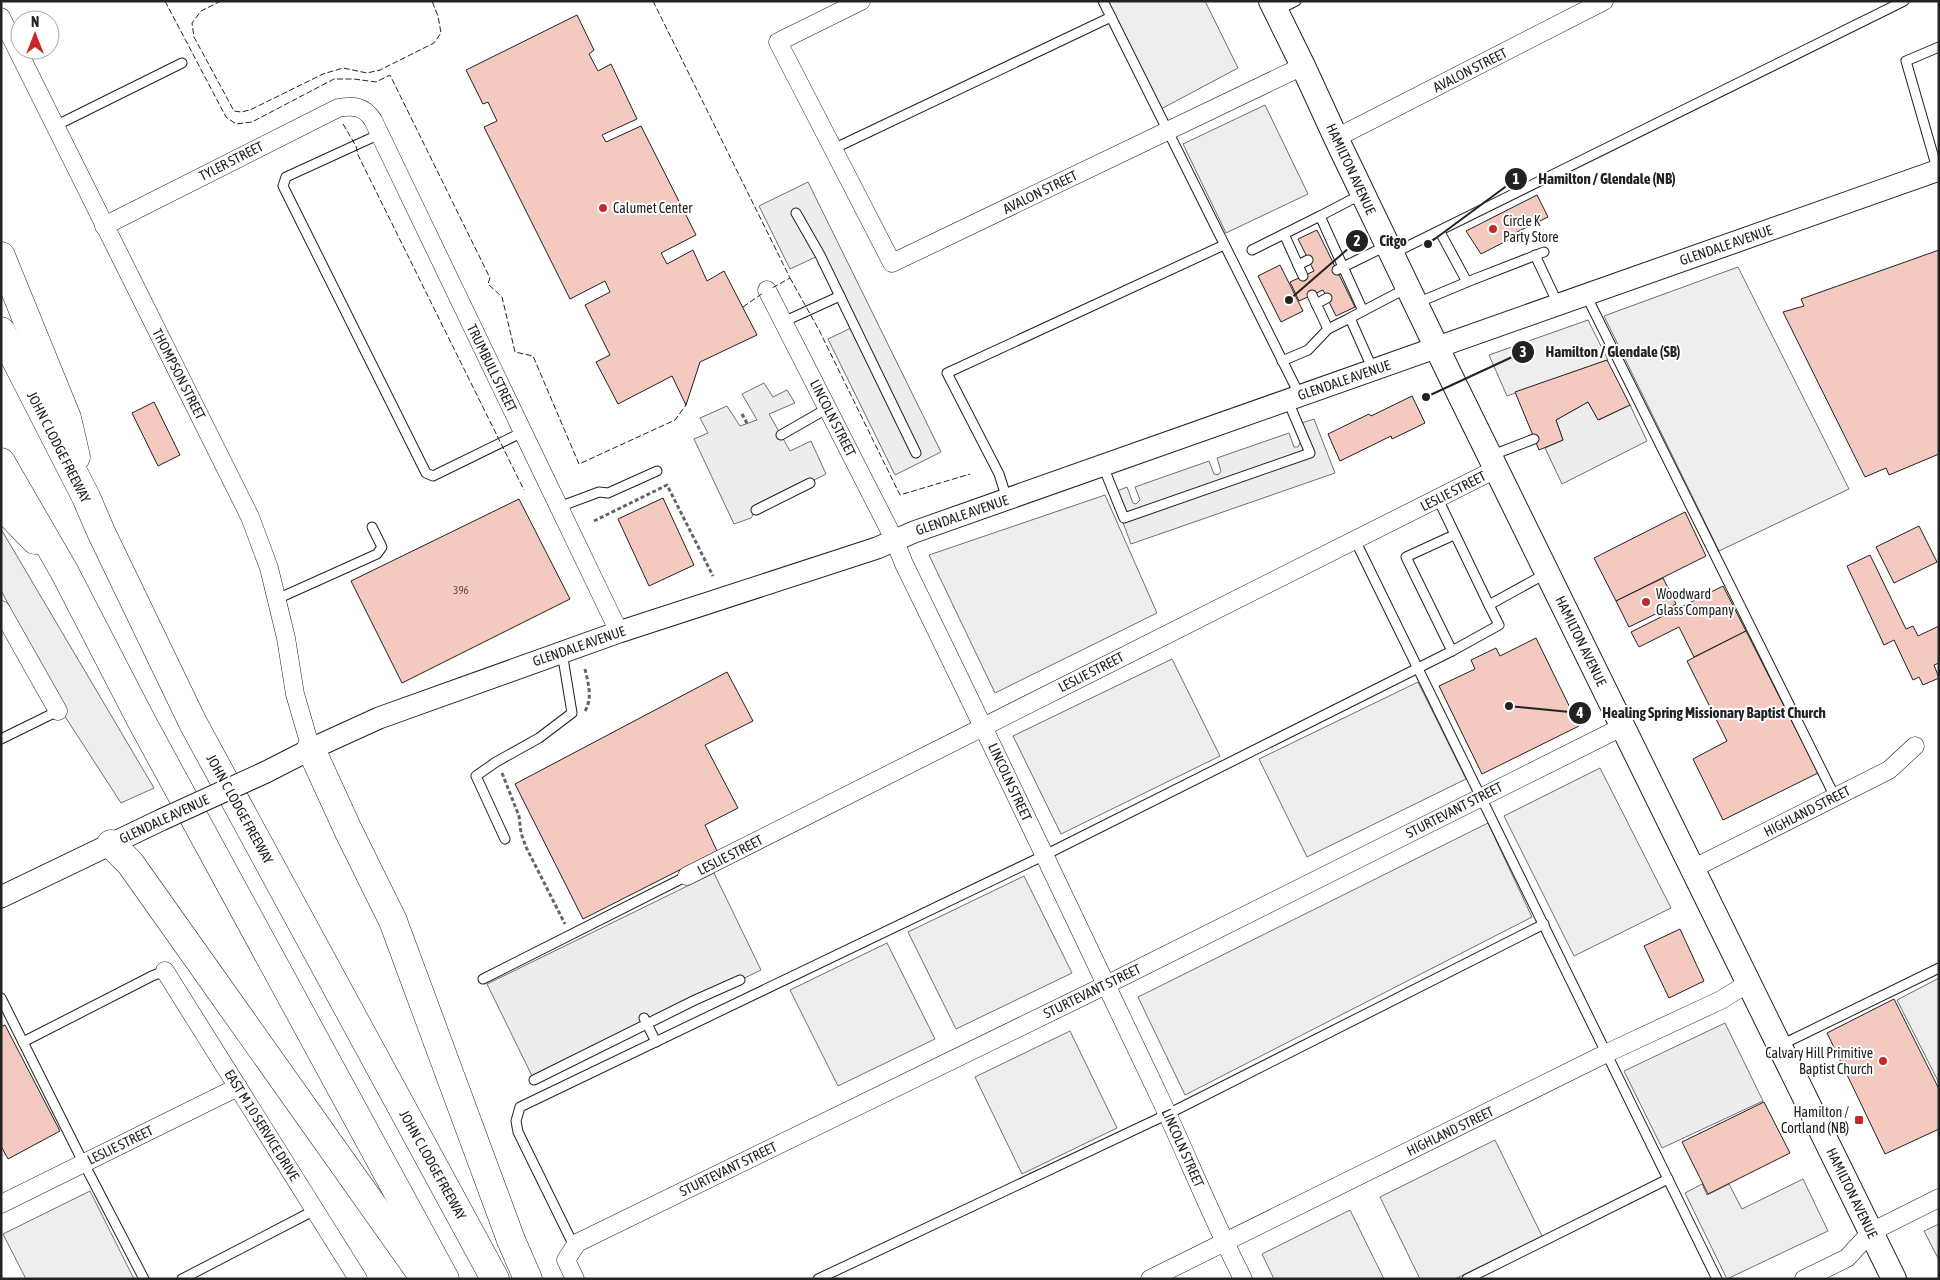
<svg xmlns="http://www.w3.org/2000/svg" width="1940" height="1280" font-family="'Asap Condensed',sans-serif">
<rect width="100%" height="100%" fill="#fff"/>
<!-- green -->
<g fill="#eee" stroke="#6f6f6f">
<polygon points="1108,1 1205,1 1238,68 1161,109"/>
<polygon points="1265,105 1308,194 1226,233 1183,144"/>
<polygon points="1738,267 1849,489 1719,551 1604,316"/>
<polygon points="1588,320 1608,360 1507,396 1489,355"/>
<polygon points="1105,495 1157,613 995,693 929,555"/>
<polygon points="1,529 154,788 121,803 66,718 1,590"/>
<polygon points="1172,659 1220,756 1061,834 1013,736"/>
<polygon points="1418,682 1466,779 1307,857 1259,759"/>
<polygon points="1600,768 1671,908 1574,956 1504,816"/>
<polygon points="1488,823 1532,917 1185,1095 1138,997"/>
<polygon points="1024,876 1072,973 956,1029 908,932"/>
<polygon points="887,943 935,1039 838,1086 790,990"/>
<polygon points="1939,978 1939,1083 1897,1000"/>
<polygon points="1070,1031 1117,1128 1022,1174 975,1077"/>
<polygon points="1495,1140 1542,1236 1455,1279 1420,1279 1380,1197"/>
<polygon points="1803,1179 1828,1231 1727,1279 1685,1193 1702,1184 1707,1195 1729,1184 1742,1209"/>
<polygon points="90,1191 134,1279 26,1279 3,1234"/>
<polygon points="1350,1210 1384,1279 1274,1279 1262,1254"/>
<polygon points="1939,1224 1939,1260 1924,1231"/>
</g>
<!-- parking -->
<g fill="#ededed" stroke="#6f6f6f">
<polygon points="808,182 941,452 895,475 828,339 855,326 820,255 790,269 759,206"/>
<polygon points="764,383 773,397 787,390 795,403 769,414 790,451 811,441 826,474 756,510 751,518 734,524 694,439 708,433 700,418 727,406 740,426 757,420 742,394"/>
<polygon points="1588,402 1599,420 1630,405 1647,441 1562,484 1545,448 1563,440 1556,420"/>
<polygon points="1314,419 1335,473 1131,544 1112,493 1127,487 1133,503 1136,504 1140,500 1135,487 1209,461 1214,474 1218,475 1221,471 1217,458 1289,433 1294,447 1298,447 1301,441 1295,425"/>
<polygon points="714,873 761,970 534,1080 487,984"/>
<polygon points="1725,1023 1763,1101 1662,1148 1624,1071"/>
</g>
<!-- building -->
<g fill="#f3c9c0" stroke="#222">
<polygon points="577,15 594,50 589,54 598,71 611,64 637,119 602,135 606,142 641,126 696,235 661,253 667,264 693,250 707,281 724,271 757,335 700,362 686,405 672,376 618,404 596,362 610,355 585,305 610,292 605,281 570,299 484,127 497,121 488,102 483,104 466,70"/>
<polygon points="1537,195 1548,217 1517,232 1518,235 1481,254 1466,231"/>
<polygon points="1317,230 1355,307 1336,316 1323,290 1299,301 1290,282 1314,271 1298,239"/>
<polygon points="1939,250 1939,454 1889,475 1886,468 1865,477 1783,312 1804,306 1801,299"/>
<polygon points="1280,265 1303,311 1281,322 1258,276"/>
<polygon points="1607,360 1630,405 1598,420 1588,402 1556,420 1563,440 1539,450 1515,392"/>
<polygon points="1412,396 1425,423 1392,439 1391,436 1340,461 1328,434 1369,414 1371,416"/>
<polygon points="154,402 180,455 158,466 132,413"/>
<polygon points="663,498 694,565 649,586 618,519"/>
<polygon points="519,499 570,599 402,683 351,581"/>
<polygon points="1685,512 1706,556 1616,601 1594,558"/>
<polygon points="1919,526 1937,562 1894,583 1876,547"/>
<polygon points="1870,555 1906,629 1913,626 1918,636 1939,626 1939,663 1934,665 1939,678 1923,685 1919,677 1913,680 1894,640 1884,645 1847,566"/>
<polygon points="1663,578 1676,604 1629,627 1616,601"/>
<polygon points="1723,586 1746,631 1694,657 1679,627 1639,647 1631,632"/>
<polygon points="1746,631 1818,773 1723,820 1693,759 1727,741 1687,661"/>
<polygon points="1536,638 1579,726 1482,774 1439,686 1475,669 1471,660 1496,648 1500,656"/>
<polygon points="727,672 753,721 705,745 738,808 705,825 717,851 583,919 515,784"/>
<polygon points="1680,929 1704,981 1669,998 1644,946"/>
<polygon points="1894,999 1939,1089 1939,1129 1885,1154 1827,1033"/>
<polygon points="5,1025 60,1131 8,1159 1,1146 1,1027"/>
<polygon points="1764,1102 1790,1153 1708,1194 1682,1142"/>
</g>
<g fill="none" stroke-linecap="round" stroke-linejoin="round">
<!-- service casing -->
<g stroke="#222" stroke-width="11">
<g id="service">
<polyline points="1103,1 1300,396"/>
<polyline points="1276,11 1296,1"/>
<polyline points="55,126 182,63"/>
<polyline points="380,134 286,177 283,186 426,473 433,476 523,432"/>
<polyline points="833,149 1111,17"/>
<polyline points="1938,172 1906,61 1939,47"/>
<polyline points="796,213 820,255 916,453"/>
<polyline points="1320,216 1362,194"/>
<polyline points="1440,232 1467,282 1544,252"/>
<polyline points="1252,250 1284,234"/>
<polyline points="1392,254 1904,1"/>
<polyline points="1535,255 1558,304"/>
<polyline points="1298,265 1308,260"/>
<polyline points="1337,270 1386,246"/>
<polyline points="1303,276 1284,234 1320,216 1363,311 1350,318"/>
<polyline points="1312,295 1328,329"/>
<polyline points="1586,295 1835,797"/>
<polyline points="1417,303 1467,282"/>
<polyline points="1316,304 1327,298"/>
<polyline points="1363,311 1407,288"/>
<polyline points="783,322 840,296"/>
<polyline points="1282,361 1308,350 1328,329 1350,318 1373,370"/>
<polyline points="781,435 828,408"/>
<polyline points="1490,456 1534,439"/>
<polyline points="1103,466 1124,518 1310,453 1288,401"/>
<polyline points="1007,499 999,474 947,373 1224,245"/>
<polyline points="1438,499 1489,605 1547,573"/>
<polyline points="559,507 599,492 608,493 657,471"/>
<polyline points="756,510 810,483"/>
<polyline points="1454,535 1406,557 1452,651 1499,625 1489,605"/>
<path d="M1355,540C1477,785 1595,1033 1717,1279"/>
<polyline points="277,599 377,554 382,547 372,527"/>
<polyline points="1,739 58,711"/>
<polyline points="505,839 476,776 496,762 539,738 572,713 562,652"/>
<polyline points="483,979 687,876"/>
<polyline points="1,998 78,1152 144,1279"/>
<polyline points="644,1018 656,1042"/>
<polyline points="23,1042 152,976 165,971"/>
<polyline points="1781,1045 1939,968"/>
<polyline points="534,1080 695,1000 740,980"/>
<polyline points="574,1246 518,1132 516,1121 520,1107 1045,855 1452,651"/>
<polyline points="182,1279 315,1210"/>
<polyline points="818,1279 1168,1114 1544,924"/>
<polyline points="1467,1279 1668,1179"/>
</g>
</g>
<!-- minor casing -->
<g stroke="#222" stroke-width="19">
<g id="minor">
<polyline points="861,1 778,42 892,263 1303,66"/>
<polyline points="1,17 250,517 269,568 286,638 295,694 311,749"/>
<polyline points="1336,138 1604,1"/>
<path d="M104,226L338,108C353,105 364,106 373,120L619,632"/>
<path d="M767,290L895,541L904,564C991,741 1075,920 1160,1098C1188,1158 1213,1220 1243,1279"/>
<polyline points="1,610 58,711"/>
<polyline points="1694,868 1889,770 1915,746"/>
<path d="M687,876C957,741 1226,604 1496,469"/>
<polyline points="165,971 358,1279"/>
<polyline points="1,1204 238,1087"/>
<polyline points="575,1279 566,1260 577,1243 1106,985 1624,726"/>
<polyline points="1150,1279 1605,1054 1721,1000 1750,982"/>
<polyline points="1804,1279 1847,1258 1871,1232 1939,1198"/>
</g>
</g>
<!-- tertiary casing -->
<g stroke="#222" stroke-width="23">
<g id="tertiary">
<polyline points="266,772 311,749 379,718 619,632 877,548 914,532 1939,170"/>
<polyline points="1,897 161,820"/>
</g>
</g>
<!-- secondary casing -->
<g stroke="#222" stroke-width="26">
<polyline id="secondary" points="1271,1 1303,66 1336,138 1449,373 1894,1279"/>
</g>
<!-- motorway casing -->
<g stroke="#222" stroke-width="29">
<g id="motorway">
<polyline points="1,256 67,418 76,457"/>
<polyline points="1,331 86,497 101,532 193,723 495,1279"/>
<polyline points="1,462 64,571 142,722 445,1279"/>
<polyline points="1,505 35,540"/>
<polyline points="311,749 349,832 393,921 511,1240 528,1279"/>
<polyline points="111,844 130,863 425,1279"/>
</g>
</g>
<!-- path -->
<g stroke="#646464" stroke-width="3" stroke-dasharray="4 2.5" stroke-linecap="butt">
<polyline points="742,414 748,425"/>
<polyline points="594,521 667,485 713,576"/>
<path d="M585,669C588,683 593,698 585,711"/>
<polyline points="502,773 519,816 521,833 526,847 565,924"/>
</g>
<!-- service -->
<use href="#service" stroke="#fff" stroke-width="9"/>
<!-- minor -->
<use href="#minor" stroke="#fff" stroke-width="18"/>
<!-- tertiary -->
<use href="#tertiary" stroke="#fff" stroke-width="21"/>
<!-- secondary -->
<use href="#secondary" stroke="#fff" stroke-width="24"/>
<!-- motorway -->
<use href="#motorway" stroke="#fff" stroke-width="28"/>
<!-- tertiary-bridge casing -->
<g stroke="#222" stroke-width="23" stroke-linecap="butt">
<polyline id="tertiary-bridge" points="161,820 266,772"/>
</g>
<!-- tertiary-bridge -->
<use href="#tertiary-bridge" stroke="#fff" stroke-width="21"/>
<!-- fence -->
<g stroke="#222" stroke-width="1" stroke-dasharray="6 2.5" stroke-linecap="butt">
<polyline points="165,1 226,117 236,124 252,122 334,79 354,79 376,82 390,75 490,278 488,284 502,297 515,352 533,356 579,464 675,420 686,405"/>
<polyline points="221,1 201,11 192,23 194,37 234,111 241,112 250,110 323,74 343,68 367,73 380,70 434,43 441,33 438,16 432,1"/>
<polyline points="653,1 790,278 772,288"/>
<polyline points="343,124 356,146 358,155 524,490"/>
<polyline points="790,278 819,330 900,495 970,474"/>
<polyline points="743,307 763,293"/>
</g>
</g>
<!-- markers -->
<g fill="#c62828" stroke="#fff" stroke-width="2">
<circle cx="603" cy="208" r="5"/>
<circle cx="1493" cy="229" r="5"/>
<circle cx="1646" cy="602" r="5"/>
<circle cx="1883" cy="1061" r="5"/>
<rect x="1854" y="1115" width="10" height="10" rx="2.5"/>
</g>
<g text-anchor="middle" stroke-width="4" stroke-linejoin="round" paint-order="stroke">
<!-- number labels -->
<g font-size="11" fill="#564c4a">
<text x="461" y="594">396</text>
</g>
<!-- street labels -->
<g font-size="14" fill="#222" stroke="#fff">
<text transform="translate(1470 70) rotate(-27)" y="5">AVALON STREET</text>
<text transform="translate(231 161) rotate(-27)" y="5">TYLER STREET</text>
<text transform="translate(1351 169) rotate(65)" y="5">HAMILTON AVENUE</text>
<text transform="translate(1040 192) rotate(-26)" y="5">AVALON STREET</text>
<text transform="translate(1726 245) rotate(-19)" y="5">GLENDALE AVENUE</text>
<text transform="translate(492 368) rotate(64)" y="5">TRUMBULL STREET</text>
<text transform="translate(179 374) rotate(63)" y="5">THOMPSON STREET</text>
<text transform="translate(1344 380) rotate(-19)" y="5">GLENDALE AVENUE</text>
<text transform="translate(833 418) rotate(63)" y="5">LINCOLN STREET</text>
<text transform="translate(59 447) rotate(63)" y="5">JOHN C LODGE FREEWAY</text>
<text transform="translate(1453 491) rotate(-27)" y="5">LESLIE STREET</text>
<text transform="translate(962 515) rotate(-19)" y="5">GLENDALE AVENUE</text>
<text transform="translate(1581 641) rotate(64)" y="5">HAMILTON AVENUE</text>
<text transform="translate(579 646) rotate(-19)" y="5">GLENDALE AVENUE</text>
<text transform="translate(1091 672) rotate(-27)" y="5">LESLIE STREET</text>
<text transform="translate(1010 782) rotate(65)" y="5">LINCOLN STREET</text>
<text transform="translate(240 809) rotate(61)" y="5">JOHN C LODGE FREEWAY</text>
<text transform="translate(1454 810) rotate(-27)" y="5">STURTEVANT STREET</text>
<text transform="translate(1807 811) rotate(-27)" y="5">HIGHLAND STREET</text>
<text transform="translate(164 819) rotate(-25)" y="5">GLENDALE AVENUE</text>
<text transform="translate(730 855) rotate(-27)" y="5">LESLIE STREET</text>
<text transform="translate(1092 991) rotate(-26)" y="5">STURTEVANT STREET</text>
<text transform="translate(262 1125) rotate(58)" y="5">EAST M 10 SERVICE DRIVE</text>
<text transform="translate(1450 1131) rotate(-26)" y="5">HIGHLAND STREET</text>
<text transform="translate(120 1145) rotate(-26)" y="5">LESLIE STREET</text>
<text transform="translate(1183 1148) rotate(66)" y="5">LINCOLN STREET</text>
<text transform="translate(433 1165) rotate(61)" y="5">JOHN C LODGE FREEWAY</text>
<text transform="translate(728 1169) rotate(-26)" y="5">STURTEVANT STREET</text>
<text transform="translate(1852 1193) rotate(64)" y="5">HAMILTON AVENUE</text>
</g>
<!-- poi labels -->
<g font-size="14" fill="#222" stroke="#fff" text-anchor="start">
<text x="613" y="213">Calumet Center</text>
<text x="1503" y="226">Circle K<tspan x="1503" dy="16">Party Store</tspan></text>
<text x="1656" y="599">Woodward<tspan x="1656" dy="16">Glass Company</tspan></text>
<text x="1873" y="1058" text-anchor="end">Calvary Hill Primitive<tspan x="1873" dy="16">Baptist Church</tspan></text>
<text x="1849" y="1117" text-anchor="end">Hamilton /<tspan x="1849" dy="16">Cortland (NB)</tspan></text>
</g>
</g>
<!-- callouts -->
<path fill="none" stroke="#222" stroke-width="2" d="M1428 244L1516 179M1289 300L1357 241M1426 397L1523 352M1509 706L1580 713"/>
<g fill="#222" stroke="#fff" stroke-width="2">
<circle cx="1428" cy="244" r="5"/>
<circle cx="1289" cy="300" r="5"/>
<circle cx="1426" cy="397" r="5"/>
<circle cx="1509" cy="706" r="5"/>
<circle cx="1516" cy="179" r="12"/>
<circle cx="1357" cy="241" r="12"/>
<circle cx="1523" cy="352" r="12"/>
<circle cx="1580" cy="713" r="12"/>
</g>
<g font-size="15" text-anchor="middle" font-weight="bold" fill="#fff">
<text x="1516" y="184">1</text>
<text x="1357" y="246">2</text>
<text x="1523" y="357">3</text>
<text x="1580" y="718">4</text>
</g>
<g font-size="15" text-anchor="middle" font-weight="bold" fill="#222" stroke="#fff" stroke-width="4" stroke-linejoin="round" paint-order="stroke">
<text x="1607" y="184">Hamilton / Glendale (NB)</text>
<text x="1393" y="246">Citgo</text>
<text x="1613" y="357">Hamilton / Glendale (SB)</text>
<text x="1714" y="718">Healing Spring Missionary Baptist Church</text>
</g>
<!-- border -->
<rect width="1940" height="1280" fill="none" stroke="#222222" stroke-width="5"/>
<!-- north arrow -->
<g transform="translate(35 35)"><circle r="24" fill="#ffffff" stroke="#a7a7a7"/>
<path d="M0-4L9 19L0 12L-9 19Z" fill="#c62828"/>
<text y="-8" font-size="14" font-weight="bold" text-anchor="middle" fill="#222222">N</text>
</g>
</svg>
